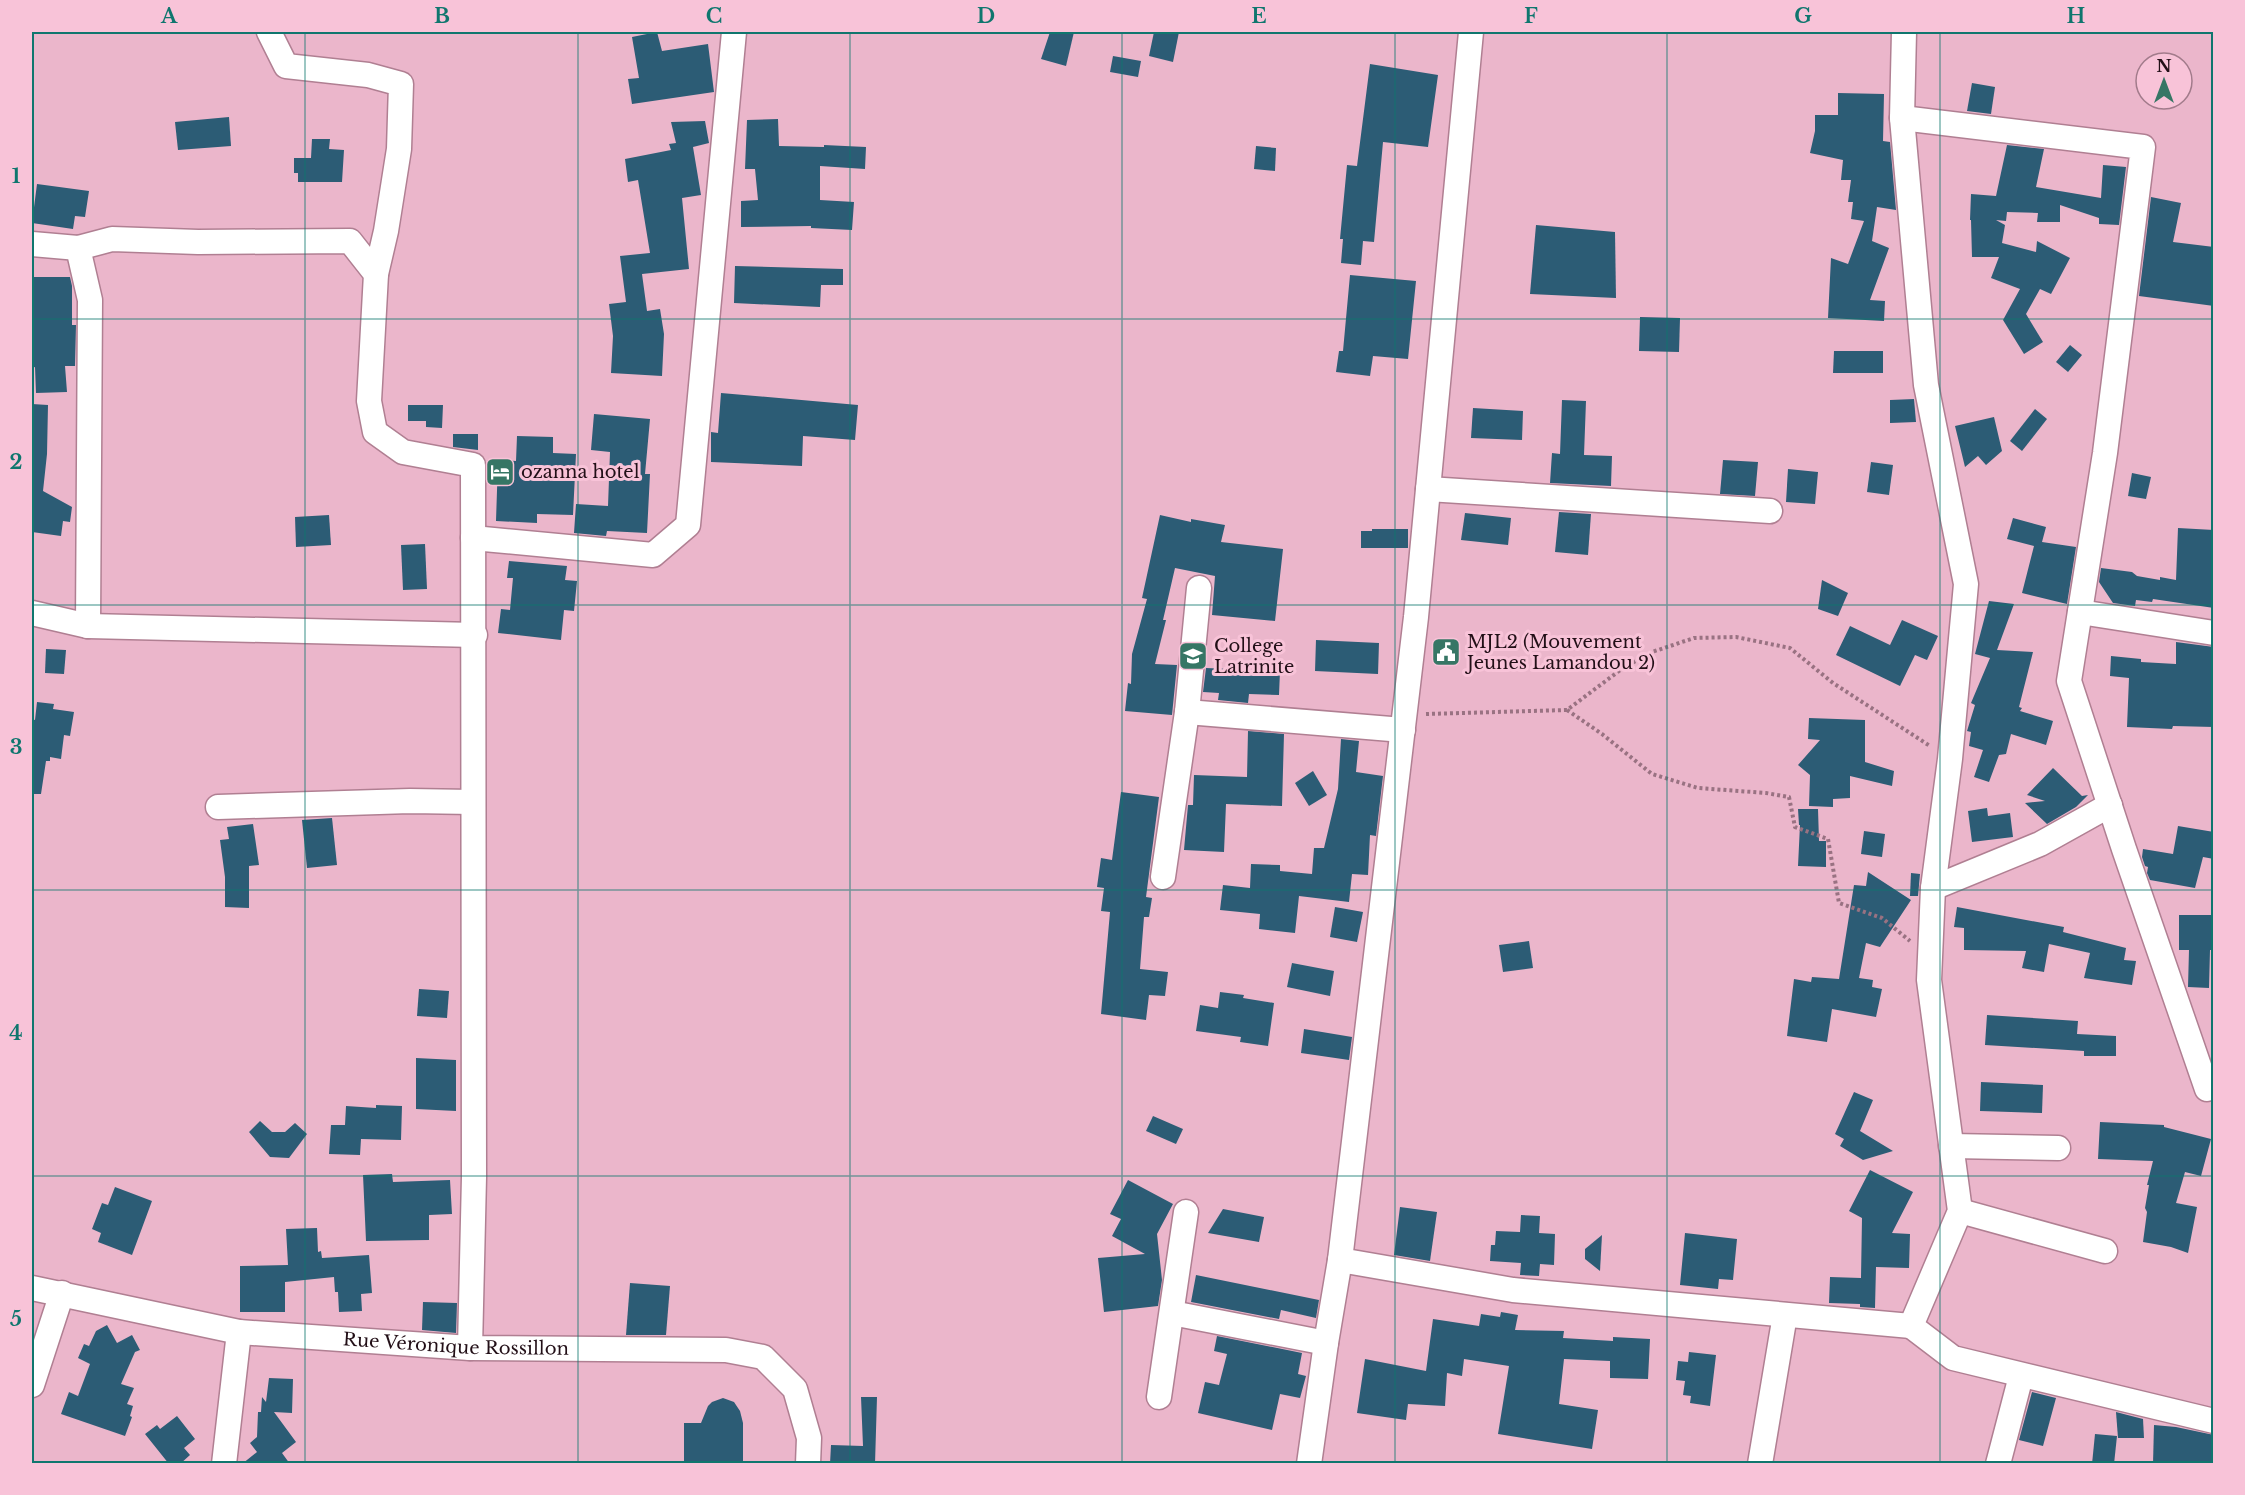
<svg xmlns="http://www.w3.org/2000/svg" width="2245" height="1495" font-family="'Libre Baskerville',serif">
<rect width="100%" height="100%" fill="#ebb6cb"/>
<!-- building -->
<g fill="#2c5c75">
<polygon points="657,32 662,51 708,44 714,92 632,104 628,79 639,78 632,37"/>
<polygon points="1050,32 1074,32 1066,66 1041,59"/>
<polygon points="1154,32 1179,32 1173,62 1149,56"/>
<polygon points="1113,56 1141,61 1138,77 1110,72"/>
<polygon points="1370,64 1438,75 1428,147 1383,142 1374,242 1363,241 1361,265 1341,263 1343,239 1340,239 1347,165 1357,166"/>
<polygon points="1972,83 1995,87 1991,114 1967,111"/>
<polygon points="1838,93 1884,94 1883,141 1890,142 1896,210 1877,207 1872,241 1889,248 1870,300 1885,301 1884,321 1828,318 1831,258 1848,264 1864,221 1851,219 1853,202 1848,202 1851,180 1841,180 1843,160 1810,153 1815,131 1815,115 1838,115"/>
<polygon points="229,117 231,146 178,150 175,122"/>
<polygon points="778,119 779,146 824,147 824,145 866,147 865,169 820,166 820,200 854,202 852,230 811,228 811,226 741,227 741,201 758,200 755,169 745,169 747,120"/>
<polygon points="705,121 709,143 693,147 701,195 682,198 689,269 642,274 647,311 660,309 664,334 662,376 611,373 613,336 609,304 626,302 620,256 650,253 638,180 628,182 625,159 671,150 669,144 676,143 671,122"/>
<polygon points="312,139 330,139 329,149 344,150 342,182 298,182 298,173 294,173 294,158 311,158"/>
<polygon points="2007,145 2044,149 2036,187 2101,198 2103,165 2126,167 2119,225 2099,224 2099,218 2060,205 2060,222 2037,222 2038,213 2007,212 2006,221 1996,220 2005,225 2002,243 2036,252 2037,241 2070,258 2051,294 2040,289 2026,314 2043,342 2024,354 2003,320 2020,289 1991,278 1999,257 1972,257 1971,220 1970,220 1971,194 1996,196"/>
<polygon points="1256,146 1276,148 1275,171 1254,169"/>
<polygon points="37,184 89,191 85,217 75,216 73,229 32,223"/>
<polygon points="2151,197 2181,203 2173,242 2214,247 2214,306 2139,296"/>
<polygon points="1536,225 1615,232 1616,298 1530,294"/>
<polygon points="735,266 843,269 843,285 821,285 820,307 734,303"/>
<polygon points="1350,275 1416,281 1408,359 1373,356 1370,376 1336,372 1339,351 1343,351"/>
<polygon points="32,277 70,277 72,286 72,325 76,325 75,366 65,366 67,392 36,393 35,367 32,368"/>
<polygon points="1640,317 1680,318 1679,352 1639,351"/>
<polygon points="2070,345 2082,355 2068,372 2056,362"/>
<polygon points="1834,351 1883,351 1883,373 1833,373"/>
<polygon points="721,393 858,405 855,440 803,436 802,466 711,462 711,432 718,433"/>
<polygon points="1914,399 1916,422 1890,423 1890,400"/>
<polygon points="1562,400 1586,401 1584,455 1612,456 1611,486 1550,483 1552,453 1560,454"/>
<polygon points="32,404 48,405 47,454 43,491 72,507 70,522 63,521 61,536 32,532"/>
<polygon points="408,405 443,405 442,428 426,427 426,421 408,421"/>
<polygon points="1473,408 1523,411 1522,440 1471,438"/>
<polygon points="2035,409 2047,419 2022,451 2010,441"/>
<polygon points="594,414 650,419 645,474 650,474 647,533 607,531 606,536 574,533 576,504 608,506 610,452 591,450"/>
<polygon points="1994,417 2002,451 1986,465 1978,456 1965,467 1955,426"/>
<polygon points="453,434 478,434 478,450 453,447"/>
<polygon points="517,436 553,437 553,453 576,454 573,515 537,514 537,523 496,521 498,460 516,461"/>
<polygon points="1723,460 1758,462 1755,496 1720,494"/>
<polygon points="1871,462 1893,465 1889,495 1867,492"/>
<polygon points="1788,469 1818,472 1815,504 1786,502"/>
<polygon points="2132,473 2151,477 2146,499 2128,496"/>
<polygon points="1559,512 1591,514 1588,555 1555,552"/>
<polygon points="1465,513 1511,518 1508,545 1461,540"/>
<polygon points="329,515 331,545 296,547 295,517"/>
<polygon points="1160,515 1191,522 1191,519 1225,525 1221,542 1283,549 1275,621 1212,615 1215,576 1175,568 1163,620 1166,620 1155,664 1177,665 1172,715 1125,711 1128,683 1131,684 1132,654 1147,599 1142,598"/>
<polygon points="2013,518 2046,527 2042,542 2076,547 2067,604 2022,593 2034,546 2007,539"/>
<polygon points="2178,528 2214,530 2214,608 2153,599 2152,602 2136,600 2135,606 2113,603 2099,582 2101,568 2132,572 2137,576 2160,580 2160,577 2176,580"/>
<polygon points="1372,529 1408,529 1408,548 1361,548 1361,531 1372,531"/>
<polygon points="425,544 427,589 403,590 401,545"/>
<polygon points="509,561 567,566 565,580 577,581 574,611 564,610 561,640 498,633 501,609 510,610 513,578 507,578"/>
<polygon points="1822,580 1848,593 1838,616 1818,609"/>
<polygon points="1989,601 2014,604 1997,650 2033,652 2019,707 2022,708 2020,711 2053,721 2046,745 2011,734 2006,754 1999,755 1989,782 1974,777 1983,750 1969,746 1971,732 1967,731 1975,705 1971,703 1990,658 1975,654"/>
<polygon points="1902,620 1938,636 1927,660 1915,655 1900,686 1836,655 1850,626 1890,645"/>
<polygon points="1316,640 1379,643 1378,674 1315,671"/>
<polygon points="2176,642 2214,647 2214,727 2173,726 2172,729 2127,727 2129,678 2110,676 2111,656 2141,659 2141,662 2176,664"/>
<polygon points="46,649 66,650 64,674 45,673"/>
<polygon points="1206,668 1280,671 1279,695 1249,694 1248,703 1218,700 1219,693 1203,692"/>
<polygon points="37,702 54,704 53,709 74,712 70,736 64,735 61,759 50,757 50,761 46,761 41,794 32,794 32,719 35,720"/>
<polygon points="1809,718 1865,720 1865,762 1894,771 1892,786 1850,776 1850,798 1833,799 1833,807 1809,806 1810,775 1798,765 1820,740 1808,739"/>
<polygon points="1248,731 1284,734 1282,806 1226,804 1224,852 1184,850 1188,805 1193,805 1194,775 1247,777"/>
<polygon points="1341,739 1359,741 1356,772 1383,776 1376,836 1370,835 1368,875 1352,874 1349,902 1299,896 1295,933 1259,929 1260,914 1220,910 1223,885 1250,888 1251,864 1280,865 1280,871 1312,874 1314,848 1324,848 1338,789"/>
<polygon points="2053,768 2082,796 2088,795 2076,807 2047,824 2025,803 2045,801 2027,795"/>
<polygon points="1313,771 1327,795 1309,806 1295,783"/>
<polygon points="1121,792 1159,797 1146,897 1152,898 1149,917 1144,917 1140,969 1168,972 1165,996 1149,995 1146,1020 1101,1014 1110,912 1101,911 1104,888 1097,887 1101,858 1112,860"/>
<polygon points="1987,808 1988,816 2010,813 2013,837 1972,842 1968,811"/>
<polygon points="1798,809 1818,809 1819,841 1826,841 1826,867 1798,866 1800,825 1799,825"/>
<polygon points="332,818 337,865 307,868 302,820"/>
<polygon points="253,824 259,865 249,866 249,908 225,907 225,877 220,840 229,839 227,827"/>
<polygon points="2178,826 2214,832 2214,859 2203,857 2195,888 2150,880 2147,873 2148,867 2145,866 2142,857 2143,849 2173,854"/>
<polygon points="1864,831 1885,834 1882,857 1861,854"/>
<polygon points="1868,872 1911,900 1880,947 1866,943 1859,978 1873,980 1872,987 1882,989 1876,1017 1832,1009 1827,1042 1787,1036 1794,979 1811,982 1812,977 1839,979 1854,885 1866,886"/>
<polygon points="1911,873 1920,874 1918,896 1910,896"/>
<polygon points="1335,907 1363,912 1357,942 1330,937"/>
<polygon points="1957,907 2064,927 2063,932 2126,948 2124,960 2136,961 2132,985 2084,978 2090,953 2049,944 2044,972 2022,968 2026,951 1964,950 1964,928 1954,927"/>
<polygon points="2179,915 2214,915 2214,950 2210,950 2209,988 2188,987 2189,950 2179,950"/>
<polygon points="1529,941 1533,968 1503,972 1499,945"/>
<polygon points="1292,963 1334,971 1330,996 1287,987"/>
<polygon points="419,989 449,991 447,1018 417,1016"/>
<polygon points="1220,992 1244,995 1243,998 1274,1003 1268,1046 1240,1042 1241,1037 1196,1031 1200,1005 1218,1008"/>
<polygon points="1987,1015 2078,1021 2077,1034 2116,1036 2116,1056 2084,1056 2084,1051 1985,1045"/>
<polygon points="1304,1029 1352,1037 1349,1060 1301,1053"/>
<polygon points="416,1058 456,1060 456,1111 416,1109"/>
<polygon points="1981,1082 2043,1085 2042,1113 1980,1111"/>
<polygon points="1854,1092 1873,1100 1860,1131 1893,1151 1863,1160 1840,1146 1844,1139 1835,1134"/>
<polygon points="376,1105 402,1106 401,1140 361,1139 360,1155 329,1154 331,1125 345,1125 346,1106 376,1108"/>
<polygon points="1153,1116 1183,1129 1176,1144 1146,1131"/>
<polygon points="260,1121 272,1132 285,1132 295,1123 307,1134 289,1158 270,1157 249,1132"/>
<polygon points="2100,1122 2164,1125 2164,1127 2211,1139 2201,1176 2185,1172 2176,1203 2197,1207 2188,1253 2171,1247 2143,1242 2147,1212 2145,1208 2149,1185 2147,1185 2153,1161 2098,1159"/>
<polygon points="1870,1170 1913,1192 1892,1233 1910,1234 1909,1268 1876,1267 1875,1308 1860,1307 1860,1304 1829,1303 1830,1277 1861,1278 1862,1218 1849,1211"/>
<polygon points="392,1174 393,1182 450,1180 452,1214 429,1215 429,1240 366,1241 363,1175"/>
<polygon points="1128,1180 1173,1204 1157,1234 1162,1280 1158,1306 1104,1312 1098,1258 1145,1254 1112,1236 1121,1219 1110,1214"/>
<polygon points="115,1187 152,1201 132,1255 98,1242 101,1233 92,1229 102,1203 108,1205"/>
<polygon points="1400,1207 1437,1212 1430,1261 1394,1255"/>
<polygon points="1223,1209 1264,1217 1259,1242 1208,1233"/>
<polygon points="1521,1215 1540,1216 1539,1233 1555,1234 1554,1265 1540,1264 1539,1276 1520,1275 1521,1263 1490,1261 1491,1245 1495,1245 1496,1231 1520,1232"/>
<polygon points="317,1228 318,1252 321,1251 322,1258 369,1255 372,1293 361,1294 362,1311 339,1312 338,1292 335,1292 334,1277 285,1282 285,1312 240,1312 240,1266 288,1265 286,1229"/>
<polygon points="1685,1233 1737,1239 1733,1280 1719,1279 1718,1289 1680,1285"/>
<polygon points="1602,1235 1600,1271 1585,1259 1585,1249"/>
<polygon points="1196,1275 1319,1300 1316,1318 1281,1310 1279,1319 1191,1302"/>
<polygon points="630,1283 670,1286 666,1335 626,1335"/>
<polygon points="423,1302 457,1303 456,1333 422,1330"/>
<polygon points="1501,1312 1518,1315 1515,1330 1564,1331 1563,1338 1613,1341 1613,1337 1650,1339 1648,1379 1610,1378 1610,1361 1564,1359 1559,1404 1598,1410 1592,1449 1498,1434 1509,1366 1464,1359 1462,1376 1447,1373 1445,1406 1408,1404 1406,1420 1357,1413 1365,1359 1426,1371 1433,1319 1479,1326 1481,1314 1500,1317"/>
<polygon points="107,1325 117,1343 132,1335 140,1350 135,1352 121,1384 134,1388 127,1404 133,1406 130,1416 132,1417 125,1436 61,1414 69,1392 78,1396 90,1364 78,1358 84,1344 89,1346 96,1331"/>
<polygon points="1217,1336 1302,1353 1298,1374 1306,1376 1300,1398 1280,1394 1272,1430 1198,1413 1205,1382 1219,1385 1227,1354 1214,1351"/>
<polygon points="1689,1352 1716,1355 1710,1406 1690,1403 1691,1396 1683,1395 1685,1381 1676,1380 1678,1361 1688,1362"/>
<polygon points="269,1378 293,1379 292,1413 274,1412 296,1442 282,1453 290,1464 242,1464 257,1452 250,1443 257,1437 258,1412 261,1412 262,1397 266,1402"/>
<polygon points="2032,1392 2056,1398 2043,1446 2019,1440"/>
<polygon points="861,1397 877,1397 875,1464 830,1464 831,1445 863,1446"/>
<polygon points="723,1398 734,1402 740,1411 743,1423 743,1461 684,1461 684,1423 701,1423 708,1406 712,1402"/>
<polygon points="2116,1412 2143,1419 2144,1438 2118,1438"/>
<polygon points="177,1416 195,1439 184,1448 190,1455 180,1464 169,1464 145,1434 157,1425 160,1429"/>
<polygon points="2154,1425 2176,1427 2214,1435 2214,1464 2153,1464"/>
<polygon points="2095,1434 2117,1436 2114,1464 2092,1464"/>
</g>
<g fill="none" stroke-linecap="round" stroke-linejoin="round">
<!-- minor casing -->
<g stroke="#b07f92" stroke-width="27">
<g id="minor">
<polyline points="269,32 286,66 368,75 401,84 399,149 386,231 376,274"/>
<polyline points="1904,32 1902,118 1926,385 1966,584 1950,759 1933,888 1929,980 1960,1211 1911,1326 1953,1358 2214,1421"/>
<polyline points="1902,118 2143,147 2105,453 2069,681 2124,849 2207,1089"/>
<polyline points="32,244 78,248 90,300 88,626"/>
<polyline points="78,248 112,239 198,242 350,241 376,274 369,401 375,432 403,452 473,465 474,1177 470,1348"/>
<polyline points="1428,489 1770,511"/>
<polyline points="473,538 653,555 688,525 734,32"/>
<polyline points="2080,612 2214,633"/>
<polyline points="32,613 88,626 475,635"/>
<polyline points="1187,712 1403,730"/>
<polyline points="218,807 410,801 473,802"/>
<polyline points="1163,877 1187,712 1199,588"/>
<polyline points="1933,888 2040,844 2110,805"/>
<polyline points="1951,1146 2058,1148"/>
<polyline points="1960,1211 2105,1251"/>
<polyline points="1340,1260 1513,1290 1911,1326"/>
<path id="s1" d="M32,1288L239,1332L470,1348L726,1350L763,1357L795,1389L809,1438L808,1464"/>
<polyline points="1172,1313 1326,1343"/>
<polyline points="32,1385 62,1293"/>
<polyline points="1159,1397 1186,1212"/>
<polyline points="224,1464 239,1332"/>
<polyline points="1309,1464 1326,1343 1340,1260 1416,617 1471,32"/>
<polyline points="1760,1464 1785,1315"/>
<polyline points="1998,1464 2021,1376"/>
</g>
</g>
<!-- path -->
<g stroke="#997282" stroke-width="4" stroke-dasharray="3 3" stroke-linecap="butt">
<polyline points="1567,710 1602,734 1652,774 1698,788 1766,793 1789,797 1795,827 1828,839 1839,903 1882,918 1910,941"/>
<polyline points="1426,714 1567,710 1623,668 1652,652 1694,638 1736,637 1790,648 1833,683 1930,746"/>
</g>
<!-- minor -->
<use href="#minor" stroke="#fff" stroke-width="24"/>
</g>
<!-- grid -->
<path fill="none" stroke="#0f766e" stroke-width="1.5" stroke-opacity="0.55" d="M305,32V1464M578,32V1464M850,32V1464M1122,32V1464M1395,32V1464M1667,32V1464M1940,32V1464M32,319H2214M32,605H2214M32,890H2214M32,1176H2214"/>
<!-- icons -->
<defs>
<g id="hotel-square" transform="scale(1.5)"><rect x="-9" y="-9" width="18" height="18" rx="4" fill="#367665" stroke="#f8c3d8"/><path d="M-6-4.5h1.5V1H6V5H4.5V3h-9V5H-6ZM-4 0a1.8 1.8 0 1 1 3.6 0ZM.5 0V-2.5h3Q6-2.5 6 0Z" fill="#fff"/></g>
<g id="civic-square" transform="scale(1.5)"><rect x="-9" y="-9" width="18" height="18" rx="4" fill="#367665" stroke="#f8c3d8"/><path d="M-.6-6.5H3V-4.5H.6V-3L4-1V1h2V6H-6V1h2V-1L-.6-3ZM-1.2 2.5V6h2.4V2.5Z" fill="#fff"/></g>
<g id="school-square" transform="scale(1.5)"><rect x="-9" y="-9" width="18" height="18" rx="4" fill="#367665" stroke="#f8c3d8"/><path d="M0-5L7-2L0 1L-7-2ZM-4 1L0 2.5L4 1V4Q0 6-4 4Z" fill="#fff"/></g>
</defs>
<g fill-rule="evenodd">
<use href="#hotel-square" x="500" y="472"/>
<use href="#civic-square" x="1446" y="652"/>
<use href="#school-square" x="1193" y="656"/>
</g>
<g text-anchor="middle" stroke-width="6" stroke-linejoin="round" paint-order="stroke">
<!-- poi labels -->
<g font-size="18" fill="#220f17" stroke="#f8c3d8" text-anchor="start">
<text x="521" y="478">ozanna hotel</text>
<text x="1467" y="648">MJL2 (Mouvement<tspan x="1467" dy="21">Jeunes Lamandou 2)</tspan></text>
<text x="1214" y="652">College<tspan x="1214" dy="21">Latrinite</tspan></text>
</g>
<!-- street labels -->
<g font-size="18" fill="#220f17" stroke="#f8c3d8">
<text dy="6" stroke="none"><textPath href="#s1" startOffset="429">Rue Véronique Rossillon</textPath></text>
</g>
</g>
<!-- border -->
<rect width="2245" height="1495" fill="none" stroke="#f8c3d8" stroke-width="66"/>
<!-- north arrow -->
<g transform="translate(2164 81)"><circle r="28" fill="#f8c3d8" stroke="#a27b8b" stroke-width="1.5"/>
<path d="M0-4.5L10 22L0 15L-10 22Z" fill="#367665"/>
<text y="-9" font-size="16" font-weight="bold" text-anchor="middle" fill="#220f17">N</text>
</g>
<rect x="33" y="33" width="2179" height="1429" fill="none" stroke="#0f766e" stroke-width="2"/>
<g font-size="20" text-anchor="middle" font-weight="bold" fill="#0f766e">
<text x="169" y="23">A</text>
<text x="442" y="23">B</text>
<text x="714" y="23">C</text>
<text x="986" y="23">D</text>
<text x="1259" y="23">E</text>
<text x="1531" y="23">F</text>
<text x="1803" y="23">G</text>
<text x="2076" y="23">H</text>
<text x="16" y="183">1</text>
<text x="16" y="469">2</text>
<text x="16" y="754">3</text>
<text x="16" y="1040">4</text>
<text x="16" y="1326">5</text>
</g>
</svg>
